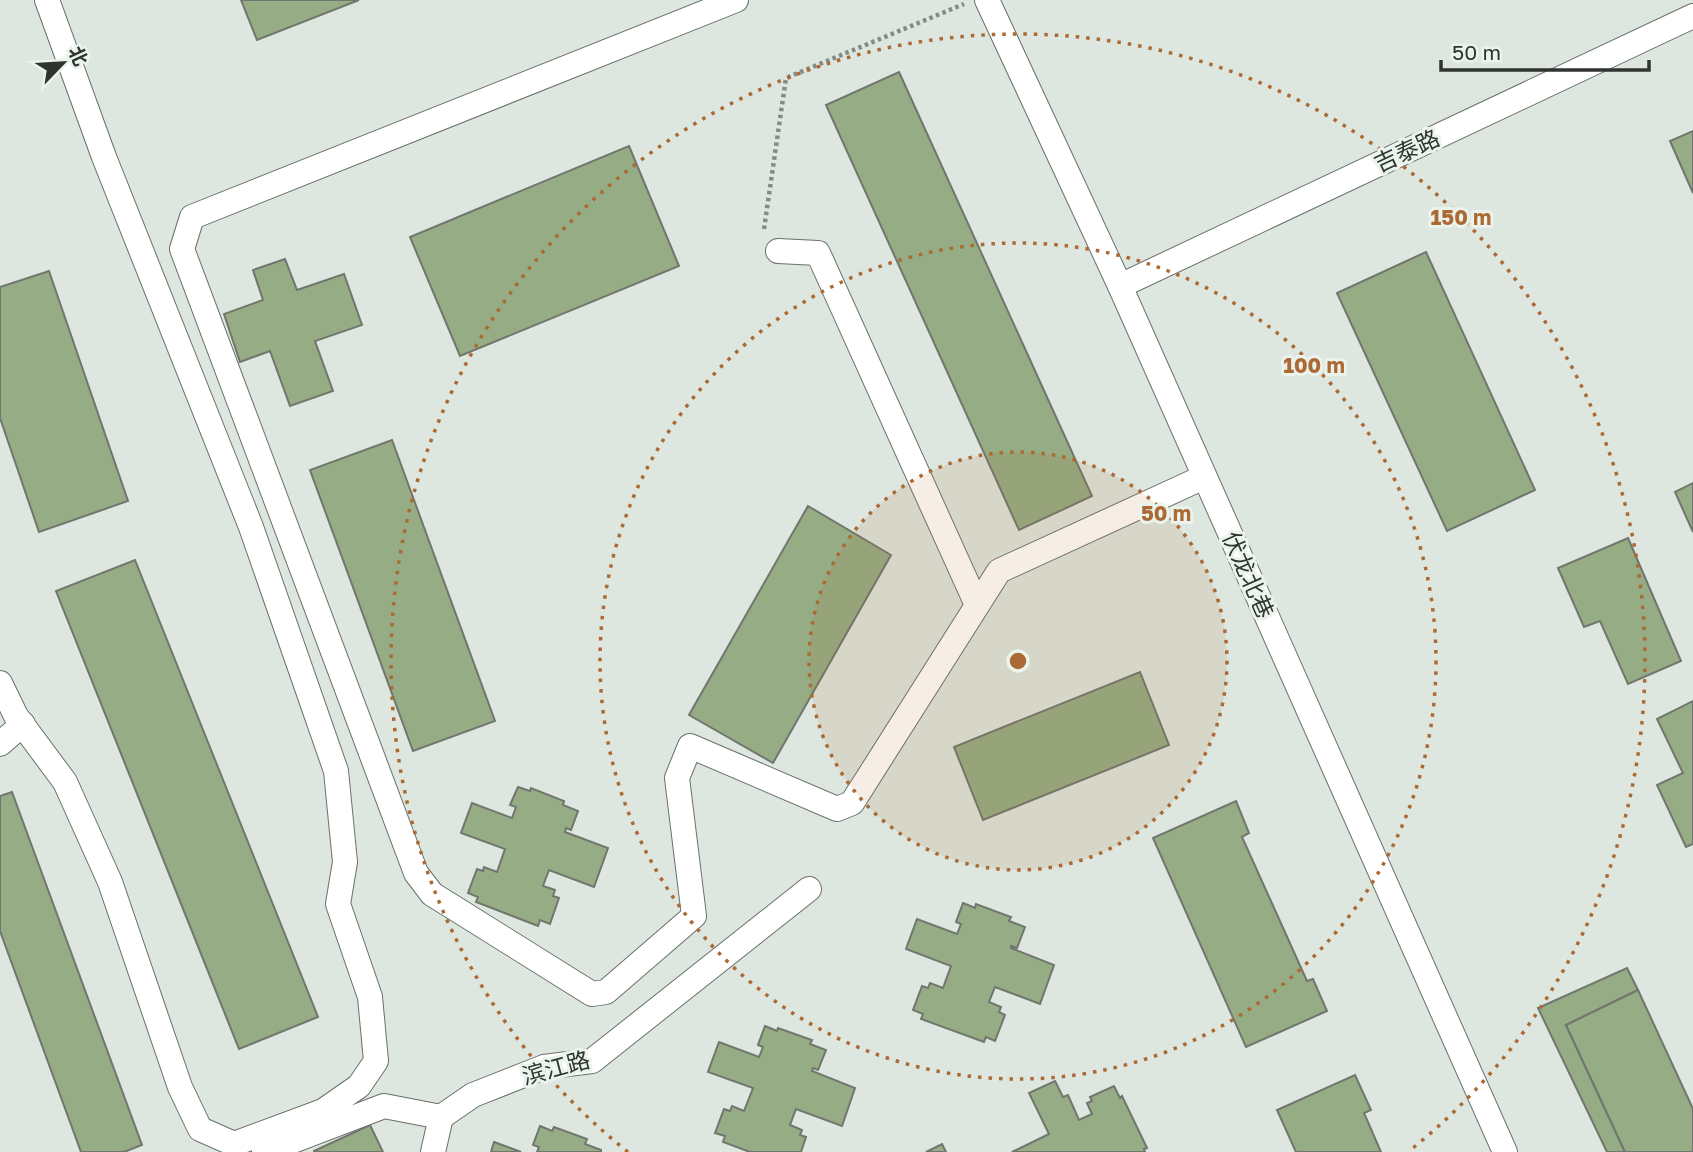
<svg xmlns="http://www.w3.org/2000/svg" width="1693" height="1152" font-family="'Golos Text','Noto Sans SC',sans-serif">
<rect width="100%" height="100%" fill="#dde6df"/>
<!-- building -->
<g fill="#95ac84" stroke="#71766e" stroke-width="2">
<polygon points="241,0 359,0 257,40"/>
<polygon points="899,72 1092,496 1019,530 826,105"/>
<polygon points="1693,131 1693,193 1670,141"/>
<polygon points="629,146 679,266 460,356 410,237"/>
<polygon points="1426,252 1535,490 1447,531 1337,293"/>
<polygon points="285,259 297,290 344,274 362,325 315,341 333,391 290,406 270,351 240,362 224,314 263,300 253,270"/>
<polygon points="49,271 128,501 39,532 0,418 0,287"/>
<polygon points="392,440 495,721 413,751 310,470"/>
<polygon points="1693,483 1693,532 1675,492"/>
<polygon points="808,506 891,555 773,763 689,715"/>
<polygon points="1628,538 1681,661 1628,684 1600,621 1584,627 1558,568"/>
<polygon points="135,560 318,1017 239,1049 56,591"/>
<polygon points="1140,672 1169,745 983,820 954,747"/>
<polygon points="1693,701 1693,844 1686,847 1657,785 1683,773 1657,719"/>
<polygon points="518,787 530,791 531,788 564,801 563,805 578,811 571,830 566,828 565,832 608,848 594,887 549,870 543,886 555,890 553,896 559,898 550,924 540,920 538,926 476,902 478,897 468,893 477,869 483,871 484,867 497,872 505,849 461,833 472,803 512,818 516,807 510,805"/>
<polygon points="12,792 142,1145 124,1152 81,1152 0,931 0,796"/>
<polygon points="1236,801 1249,833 1242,837 1307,981 1313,979 1327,1011 1246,1047 1153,838"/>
<polygon points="963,903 975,908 976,904 1011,917 1009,921 1025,927 1017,948 1011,946 1011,948 1054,965 1040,1004 995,987 989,1002 1001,1007 999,1012 1005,1015 995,1041 986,1037 984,1042 921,1019 923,1014 913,1010 922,986 928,988 930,983 943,988 951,966 906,949 917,919 957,934 961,924 956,922"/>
<polygon points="1627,968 1638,990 1566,1025 1625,1152 1607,1152 1538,1008"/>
<polygon points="1638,990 1693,1109 1693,1152 1625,1152 1566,1025"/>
<polygon points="765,1026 777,1031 778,1028 812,1040 810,1044 826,1050 818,1070 813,1068 812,1071 855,1088 842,1126 796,1109 790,1125 802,1130 800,1135 806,1137 801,1152 750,1152 723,1142 725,1136 715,1133 724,1109 730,1111 732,1106 744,1111 753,1088 708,1072 719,1042 759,1057 763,1047 758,1045"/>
<polygon points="1355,1075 1371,1110 1364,1113 1381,1152 1296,1152 1277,1110"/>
<polygon points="1055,1081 1063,1097 1068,1095 1079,1120 1092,1114 1087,1103 1092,1101 1090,1097 1114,1086 1120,1098 1122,1096 1147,1148 1144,1149 1145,1152 1012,1152 1049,1134 1029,1093"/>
<polygon points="370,1125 383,1152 314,1152 314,1151"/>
<polygon points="540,1126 552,1131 554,1127 587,1139 585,1144 601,1150 601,1152 537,1152 539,1147 533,1145"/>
<polygon points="494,1142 521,1152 491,1152"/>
<polygon points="942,1144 946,1152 926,1152"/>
</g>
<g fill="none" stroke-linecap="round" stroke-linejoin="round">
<!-- minor casing -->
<g stroke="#69706a" stroke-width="26">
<g id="minor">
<polyline points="736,0 192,217 182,249 416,873 432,894 592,994 606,992 694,916 677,778 690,746 837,809 852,803 999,571 1204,477"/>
<polyline points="987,0 1120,286 1505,1152"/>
<polyline points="778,251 818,253 977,605"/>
<polyline points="1120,286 1693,16"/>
<polyline points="0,683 16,716 65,782 110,882 180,1087 200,1129 234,1144 323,1111 359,1086 376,1061 370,997 338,904 345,862 336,771 251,527 104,157 47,0"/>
<polyline points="0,744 23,724"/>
<polyline points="264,1152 384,1106 441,1117 473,1095 544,1067 592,1061 809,889"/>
<polyline points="433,1152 441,1117"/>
</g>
</g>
<!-- path -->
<polyline stroke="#848b86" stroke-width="4.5" stroke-dasharray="3.5 3.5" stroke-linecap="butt" points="764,229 786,78 964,4"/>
<!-- minor -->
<use href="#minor" stroke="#fff" stroke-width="24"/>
</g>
<!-- distance rings -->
<circle cx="1018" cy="661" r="209" fill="#ab6a34" fill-opacity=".12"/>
<g fill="none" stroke="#ab6a34" stroke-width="3.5" stroke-dasharray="3.5 7">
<circle cx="1018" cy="661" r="209"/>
<circle cx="1018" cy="661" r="418"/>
<path d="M628 1152A627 627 0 1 1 1408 1152"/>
</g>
<g text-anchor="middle" stroke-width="6" stroke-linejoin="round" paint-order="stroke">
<!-- street labels -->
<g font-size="23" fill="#303431" stroke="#eaf3ec">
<text transform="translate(1407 151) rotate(-25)" y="8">吉泰路</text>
<text transform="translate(1248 575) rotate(66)" y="8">伏龙北巷</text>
<text transform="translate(556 1068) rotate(-15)" y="8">滨江路</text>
</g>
</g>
<circle cx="1018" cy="661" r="10" fill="#ab6a34" stroke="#eaf3ec" stroke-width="3.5"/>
<g font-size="21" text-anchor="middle" font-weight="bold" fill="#ab6a34" stroke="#eaf3ec" stroke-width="6" stroke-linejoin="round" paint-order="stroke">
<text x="1461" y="225">150 m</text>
<text x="1314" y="373">100 m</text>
<text x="1166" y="521">50 m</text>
</g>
<!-- north arrow -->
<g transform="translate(63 63) rotate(65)" stroke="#eaf3ec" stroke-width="5" paint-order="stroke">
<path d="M0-5L12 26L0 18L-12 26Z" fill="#303431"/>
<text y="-10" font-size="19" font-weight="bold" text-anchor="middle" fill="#303431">北</text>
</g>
<!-- scale -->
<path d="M1441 60v10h208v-10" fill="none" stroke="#303431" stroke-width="3.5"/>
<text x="1452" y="60" font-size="21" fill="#303431" stroke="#eaf3ec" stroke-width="5" paint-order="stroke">50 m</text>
</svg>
